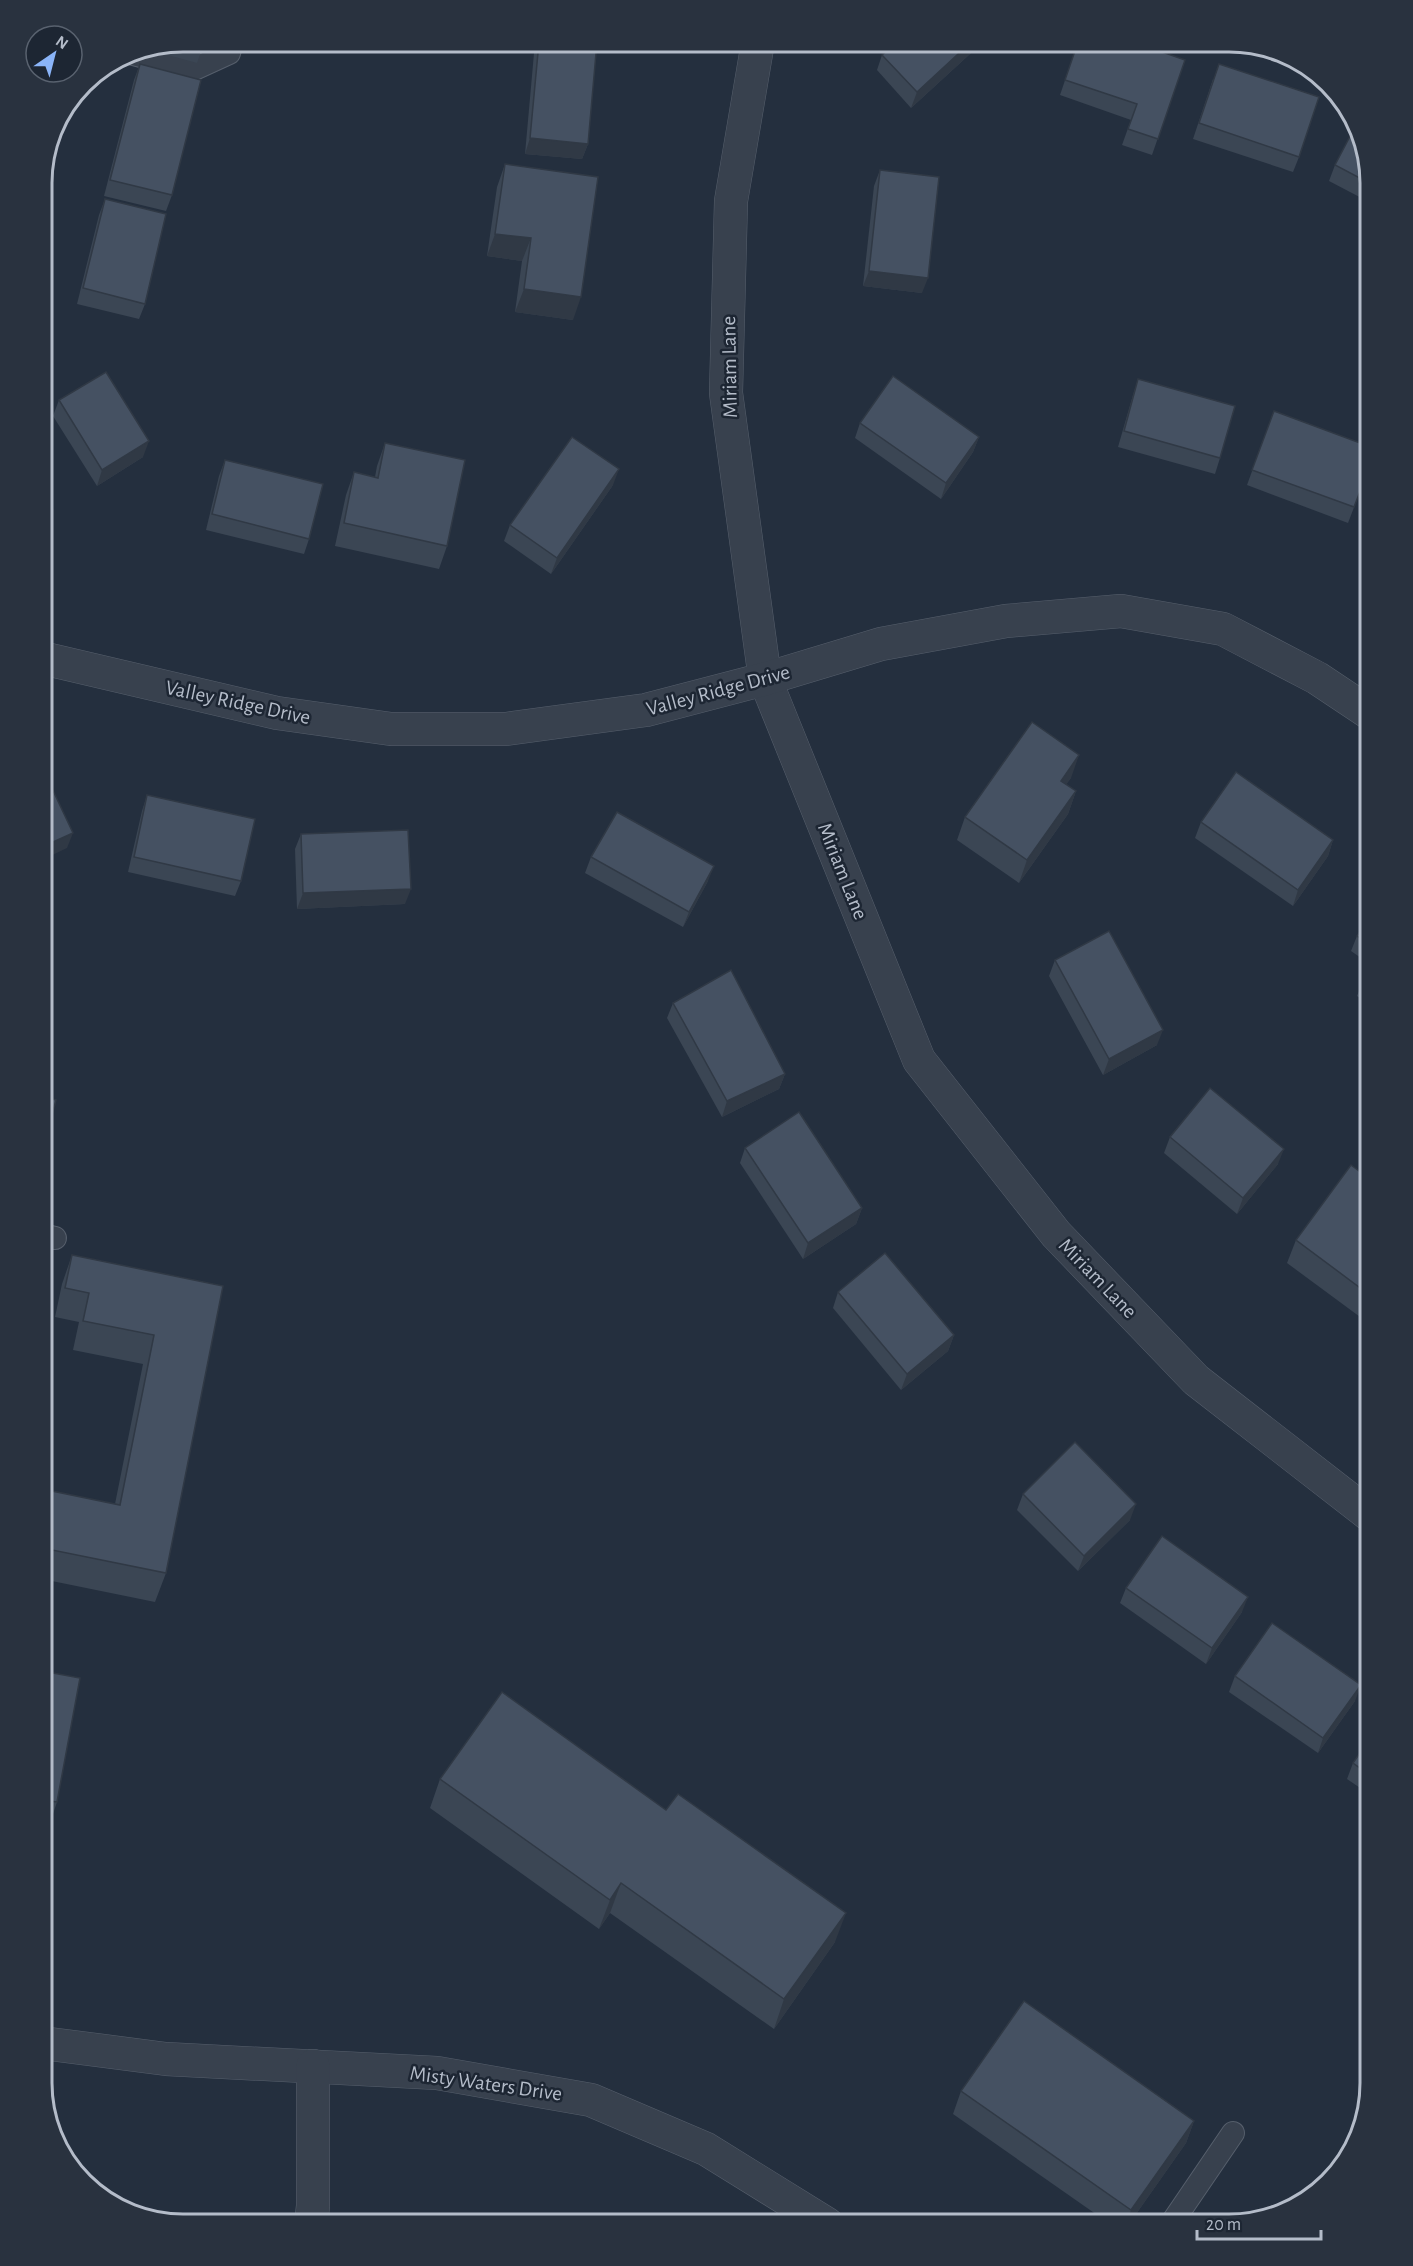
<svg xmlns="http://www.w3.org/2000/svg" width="1413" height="2266" font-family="'Alegreya Sans',sans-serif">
<rect width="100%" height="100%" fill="#242f3e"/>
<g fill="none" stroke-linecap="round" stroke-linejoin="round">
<!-- service casing -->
<g stroke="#565f6c" stroke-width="24">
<g id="service">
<polyline points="133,52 133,54 192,70 229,53 232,42"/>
<polyline points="42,1235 55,1238"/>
<polyline points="1171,2224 1233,2133"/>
</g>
</g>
<!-- minor casing -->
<g stroke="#565f6c" stroke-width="34">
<g id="minor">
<polyline points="758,42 731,201 726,393 765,679 919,1060 1056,1234 1196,1380 1371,1516"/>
<polyline points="42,658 277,713 391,729 506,729 646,710 765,679 881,644 1006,621 1121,611 1223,629 1317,678 1371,714"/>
<polyline points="42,2043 166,2059 437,2073 591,2100 706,2149 827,2224"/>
<polyline points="311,2224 313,2206 313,2066"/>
</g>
</g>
<!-- service -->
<use href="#service" stroke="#38414e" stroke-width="22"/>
<!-- minor -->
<use href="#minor" stroke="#38414e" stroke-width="33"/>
</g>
<!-- wall -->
<g fill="#3b4654">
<polygon points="183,42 202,48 197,63 146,49"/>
<polygon points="535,42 597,42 588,144 582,159 525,154"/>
<polygon points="896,42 983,42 911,108 877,70 882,55"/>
<polygon points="1078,42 1185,60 1152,155 1122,145 1131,120 1060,95"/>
<polygon points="140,64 172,195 166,211 104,196 134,80"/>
<polygon points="1213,79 1299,157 1293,172 1193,139"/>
<polygon points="505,164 573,320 515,312 522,261 487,256 497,187"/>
<polygon points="1335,165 1371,183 1371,203 1329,181"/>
<polygon points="880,170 922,293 863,286 874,186"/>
<polygon points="105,199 145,304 139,319 77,304 99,215"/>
<polygon points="1138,379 1220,458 1215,474 1118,447 1133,395"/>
<polygon points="59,400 143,457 97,486 53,416"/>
<polygon points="1274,411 1371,463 1348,523 1247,485"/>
<polygon points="860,423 979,437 973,452 941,499 855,438"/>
<polygon points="385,443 447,546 439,569 335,546 346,495 354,472 375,477 377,466"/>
<polygon points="225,460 309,539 304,554 206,530 219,476"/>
<polygon points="613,485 551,574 504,541 510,525"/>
<polygon points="1071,778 1066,784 1076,791 1068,814 1019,883 957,840 965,817"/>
<polygon points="147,795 241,881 235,896 128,872 142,811"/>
<polygon points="1201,822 1333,840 1328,856 1293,906 1195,838"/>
<polygon points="301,834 405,904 297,909 295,849"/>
<polygon points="591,857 708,881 683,927 585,873"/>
<polygon points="1371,916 1371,965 1351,951 1357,936"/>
<polygon points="1055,960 1157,1045 1103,1075 1049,976"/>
<polygon points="1371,969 1371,1006 1357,996 1363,981"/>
<polygon points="673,1003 785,1074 779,1089 722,1117 667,1018"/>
<polygon points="1170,1137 1278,1164 1237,1214 1164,1153"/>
<polygon points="745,1148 862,1208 856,1224 803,1259 740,1163"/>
<polygon points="1371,1180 1371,1325 1287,1263 1296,1240"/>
<polygon points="72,1255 223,1286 166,1573 155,1602 42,1579 42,1489 115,1504 143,1364 73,1350 79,1322 55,1317 62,1284"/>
<polygon points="838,1292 954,1335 948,1351 901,1390 833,1308"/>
<polygon points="1023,1494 1130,1520 1078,1571 1017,1510"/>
<polygon points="1126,1588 1242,1612 1206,1664 1120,1603"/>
<polygon points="42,1671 57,1802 47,1832 42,1831"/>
<polygon points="1235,1676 1355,1701 1318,1753 1229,1692"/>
<polygon points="1371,1737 1371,1815 1363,1810 1369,1794 1347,1779 1353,1763"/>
<polygon points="440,1779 835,1942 774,2029 610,1913 599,1929 430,1808"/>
<polygon points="961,2091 1194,2121 1186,2143 1129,2224 1110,2224 953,2114"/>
</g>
<!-- shaded-wall -->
<g fill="#303945">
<polygon points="971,42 983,42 911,108 917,92"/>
<polygon points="530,138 588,144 582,159 525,154"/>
<polygon points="495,234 531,238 522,261 487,256"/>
<polygon points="869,271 928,278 922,293 863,286"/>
<polygon points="524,289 581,297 573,320 515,312"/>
<polygon points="979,437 973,452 941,499 946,483"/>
<polygon points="149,441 143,457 97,486 102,470"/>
<polygon points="619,469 613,485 551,574 557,558"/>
<polygon points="1079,755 1071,778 1053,803 1061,781"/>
<polygon points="1076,791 1068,814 1019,883 1027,860"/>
<polygon points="73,833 67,848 42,860 42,847"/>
<polygon points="1333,840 1328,856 1293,906 1298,890"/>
<polygon points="714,866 708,881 683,927 689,912"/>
<polygon points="411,889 405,904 297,909 303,893"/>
<polygon points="1163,1030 1157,1045 1103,1075 1109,1059"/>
<polygon points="785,1074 779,1089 722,1117 727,1101"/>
<polygon points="1284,1149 1278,1164 1237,1214 1243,1198"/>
<polygon points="862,1208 856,1224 803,1259 808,1243"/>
<polygon points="954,1335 948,1351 901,1390 907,1374"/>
<polygon points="1136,1504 1130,1520 1078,1571 1084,1556"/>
<polygon points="1248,1597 1242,1612 1206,1664 1212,1648"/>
<polygon points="1361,1685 1355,1701 1318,1753 1323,1738"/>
<polygon points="621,1883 610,1913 599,1929 610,1900"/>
<polygon points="846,1913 835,1942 774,2029 784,1999"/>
<polygon points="1194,2121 1186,2143 1129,2224 1126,2224 1131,2210"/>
</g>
<!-- building -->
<g fill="#455162" stroke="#303945" stroke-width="1.5">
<polygon points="183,42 204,42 202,48"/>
<polygon points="539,42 597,42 588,144 530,138"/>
<polygon points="896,42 971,42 917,92 882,55"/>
<polygon points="1078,42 1134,42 1185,60 1158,139 1128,129 1137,104 1065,80"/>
<polygon points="140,64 201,80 172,195 110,180"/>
<polygon points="1219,64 1319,97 1299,157 1199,123"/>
<polygon points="1357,123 1371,183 1371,184 1335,165"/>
<polygon points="505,164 598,177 581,297 524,289 531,238 495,234"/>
<polygon points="880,170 939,177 928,278 869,271"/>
<polygon points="105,199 166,214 145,304 83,288"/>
<polygon points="106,372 149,441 102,470 59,400"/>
<polygon points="893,376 979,437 946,483 860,423"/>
<polygon points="1138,379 1235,406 1220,458 1124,431"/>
<polygon points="1274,411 1371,447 1371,463 1354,507 1252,470"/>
<polygon points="572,437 619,469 557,558 510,525"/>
<polygon points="385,443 465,460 447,546 344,523 354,472 378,478"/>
<polygon points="225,460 323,484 309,539 212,514"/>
<polygon points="1032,722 1079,755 1061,781 1076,791 1027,860 965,817"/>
<polygon points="1236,772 1333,840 1298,890 1201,822"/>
<polygon points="48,780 73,833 42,847 42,783"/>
<polygon points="147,795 255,819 241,881 134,857"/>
<polygon points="617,812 714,866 689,912 591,857"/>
<polygon points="408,830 411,889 303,893 301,834"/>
<polygon points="1371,916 1371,945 1357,936"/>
<polygon points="1109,931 1163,1030 1109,1059 1055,960"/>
<polygon points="1371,969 1371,987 1363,981"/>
<polygon points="731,970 785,1074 727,1101 673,1003"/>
<polygon points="1210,1088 1284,1149 1243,1198 1170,1137"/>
<polygon points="42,1096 56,1100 42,1151"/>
<polygon points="799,1112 862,1208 808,1243 745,1148"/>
<polygon points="1351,1165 1371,1180 1371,1296 1296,1240"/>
<polygon points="885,1253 954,1335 907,1374 838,1292"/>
<polygon points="72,1255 223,1286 166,1573 42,1548 42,1489 120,1505 154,1335 83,1321 89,1293 65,1288"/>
<polygon points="1075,1442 1136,1504 1084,1556 1023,1494"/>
<polygon points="1162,1536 1248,1597 1212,1648 1126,1588"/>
<polygon points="1272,1623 1361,1685 1323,1738 1235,1676"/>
<polygon points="42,1671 80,1678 57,1802 42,1800"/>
<polygon points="502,1692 666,1810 678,1794 846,1913 784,1999 621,1883 610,1900 440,1779"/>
<polygon points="1371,1737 1371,1776 1353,1763"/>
<polygon points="1024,2001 1194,2121 1131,2210 961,2091"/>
</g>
<g text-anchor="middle" stroke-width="5" stroke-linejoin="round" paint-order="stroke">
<!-- street labels -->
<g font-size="21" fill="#b4bcc9" stroke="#1d2633">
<text transform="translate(729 367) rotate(-91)" y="7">Miriam Lane</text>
<text transform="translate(718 690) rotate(-15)" y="7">Valley Ridge Drive</text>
<text transform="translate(238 702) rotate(12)" y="7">Valley Ridge Drive</text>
<text transform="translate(843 871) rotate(68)" y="7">Miriam Lane</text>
<text transform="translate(1098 1278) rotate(46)" y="7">Miriam Lane</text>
<text transform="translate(486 2083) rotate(8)" y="7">Misty Waters Drive</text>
</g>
</g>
<!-- crop -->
<path d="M0 0H1413V2266H0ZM183 52H1229A131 131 0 0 1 1360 183V2083A131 131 0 0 1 1229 2214H183A131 131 0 0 1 52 2083V183A131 131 0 0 1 183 52Z" fill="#29323f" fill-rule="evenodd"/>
<path fill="none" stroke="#b4bcc9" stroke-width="3" d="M183 52H1229A131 131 0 0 1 1360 183V2083A131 131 0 0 1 1229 2214H183A131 131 0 0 1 52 2083V183A131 131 0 0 1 183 52Z"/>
<!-- north arrow -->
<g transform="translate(54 54) rotate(35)"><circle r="28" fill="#1d2633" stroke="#59626f" stroke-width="1.5"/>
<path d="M0-4.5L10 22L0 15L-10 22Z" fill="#8ab4f8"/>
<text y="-9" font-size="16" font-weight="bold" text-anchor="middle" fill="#b4bcc9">N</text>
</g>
<!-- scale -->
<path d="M1197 2230v9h124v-9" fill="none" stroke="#b4bcc9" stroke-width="3"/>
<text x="1206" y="2230" font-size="18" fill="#b4bcc9" stroke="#1d2633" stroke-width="4.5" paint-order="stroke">20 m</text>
</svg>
